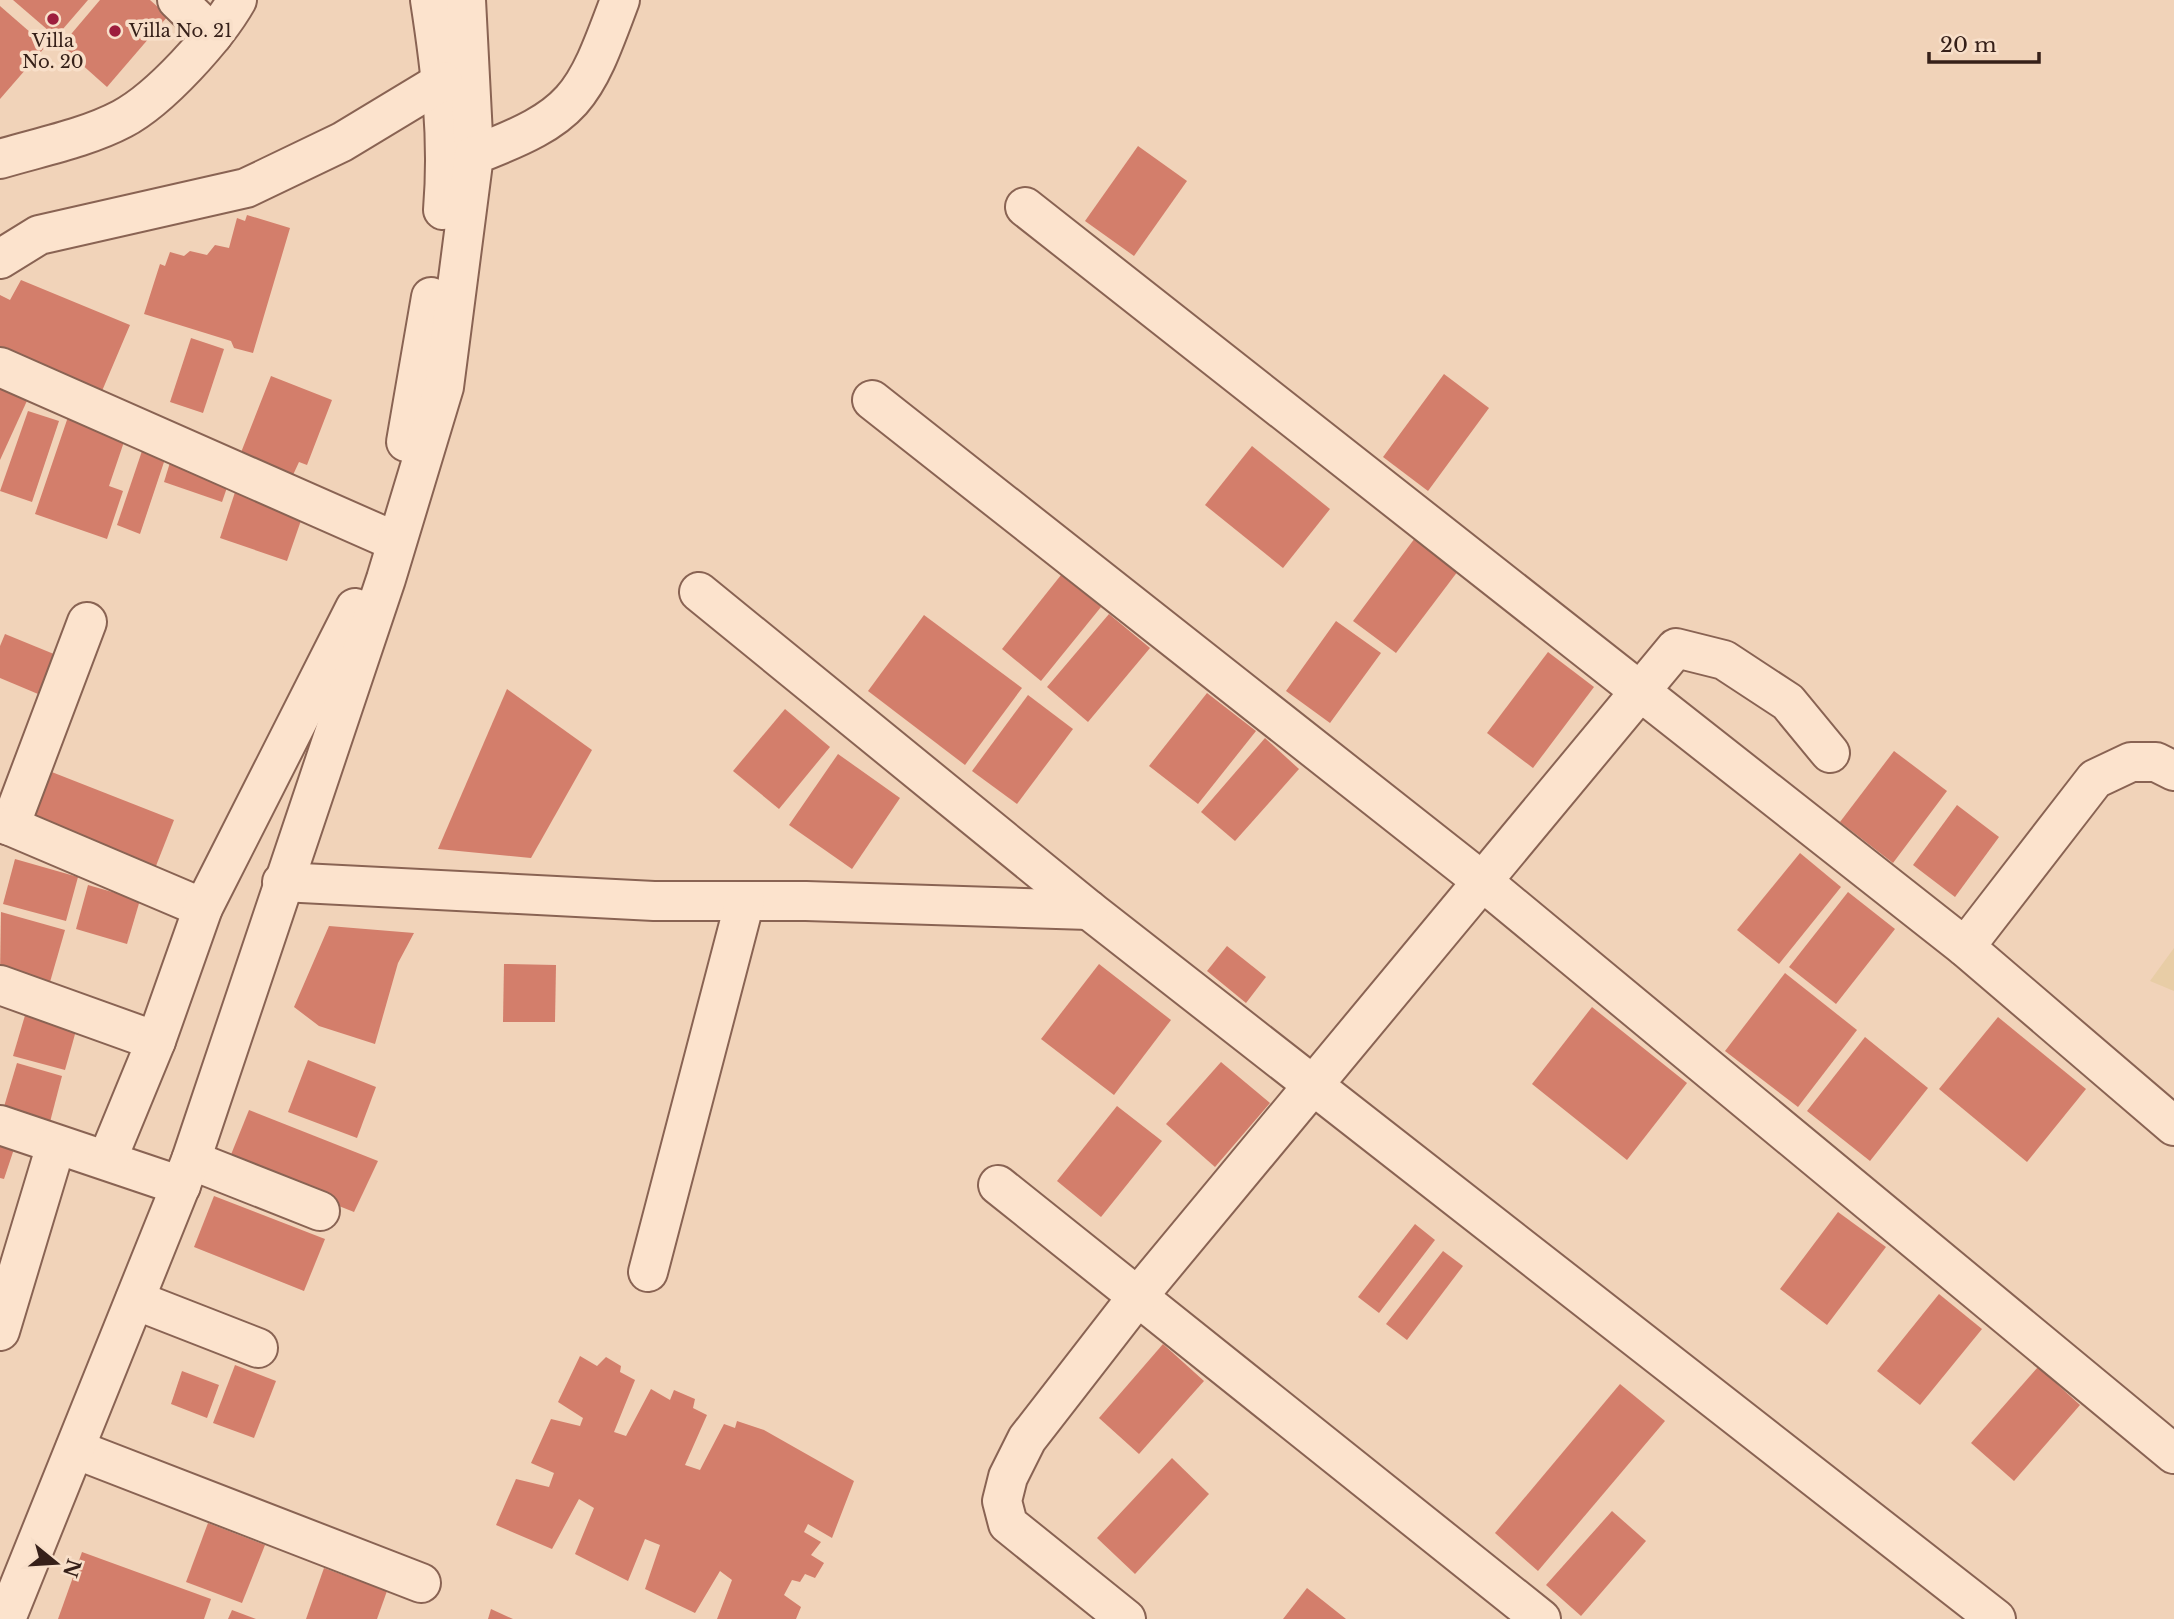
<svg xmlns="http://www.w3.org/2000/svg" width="2174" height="1619" font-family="'Libre Baskerville',serif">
<rect width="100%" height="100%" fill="#f1d3b9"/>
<!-- farmland -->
<polygon fill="#e8cda6" points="2174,948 2174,991 2150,981"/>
<!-- building -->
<g fill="#d37e6b">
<polygon points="13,0 88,0 56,37"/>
<polygon points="100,0 150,0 168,16 107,87 61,46"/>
<polygon points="0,6 46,46 0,99"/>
<polygon points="1138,146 1187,181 1134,256 1085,221"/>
<polygon points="247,215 290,228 253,353 234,348 231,341 144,314 160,264 165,266 170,252 184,256 190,251 207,255 215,245 229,248 237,218 245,221"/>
<polygon points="21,280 130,325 102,391 0,353 0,295 10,300"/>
<polygon points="191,338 224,349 203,413 170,402"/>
<polygon points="1444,374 1489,408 1428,491 1383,457"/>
<polygon points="271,376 332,400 307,465 299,462 293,475 240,455"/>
<polygon points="0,378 31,392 0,460"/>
<polygon points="28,411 59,421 32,502 0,491"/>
<polygon points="69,414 127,433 109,486 123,491 107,539 35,514"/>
<polygon points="144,445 167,453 140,534 117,525"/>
<polygon points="1252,446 1330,509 1283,568 1205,505"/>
<polygon points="172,456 231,476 222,502 164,482"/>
<polygon points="238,483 306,506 287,561 220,538"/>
<polygon points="1415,538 1458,571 1396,653 1353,621"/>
<polygon points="1061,575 1101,607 1041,681 1002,649"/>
<polygon points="1109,614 1150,648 1088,722 1047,687"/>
<polygon points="924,615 1022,688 965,765 868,691"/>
<polygon points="1336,621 1381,653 1330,723 1286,691"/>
<polygon points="5,634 66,659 50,699 0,678 0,646"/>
<polygon points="1548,652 1594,687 1533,768 1487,733"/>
<polygon points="507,689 592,750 531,858 438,849"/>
<polygon points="1207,693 1256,731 1198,804 1149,766"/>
<polygon points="1028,695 1073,729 1017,804 972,771"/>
<polygon points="785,709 830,747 779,809 733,771"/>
<polygon points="1265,738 1299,769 1235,841 1201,812"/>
<polygon points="1894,751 1947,791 1893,863 1840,822"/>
<polygon points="838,754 900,798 852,869 789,825"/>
<polygon points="39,767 174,820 154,871 19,817"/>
<polygon points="1957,805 1999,837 1955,897 1913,865"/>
<polygon points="1800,853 1841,887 1779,964 1737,930"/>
<polygon points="15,859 78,877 66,921 3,904"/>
<polygon points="88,885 140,900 127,944 76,929"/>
<polygon points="1848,892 1895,929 1836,1004 1789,967"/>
<polygon points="1,912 65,930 48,989 0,975"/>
<polygon points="329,926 414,933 398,963 375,1044 319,1026 294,1007"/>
<polygon points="1227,946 1266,977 1246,1003 1207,971"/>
<polygon points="504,964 556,965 555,1022 503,1022"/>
<polygon points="1099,964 1171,1020 1114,1095 1041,1039"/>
<polygon points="1785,973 1857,1030 1798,1107 1725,1051"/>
<polygon points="1592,1007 1687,1083 1627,1160 1532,1084"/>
<polygon points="26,1012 77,1027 65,1070 13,1056"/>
<polygon points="1998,1017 2086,1089 2027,1162 1939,1089"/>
<polygon points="1865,1037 1928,1088 1870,1161 1807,1111"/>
<polygon points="308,1060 376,1087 357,1138 288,1112"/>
<polygon points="1221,1062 1270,1103 1215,1167 1166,1124"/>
<polygon points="17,1063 62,1076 50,1122 3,1110"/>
<polygon points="1117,1106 1162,1141 1101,1217 1057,1181"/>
<polygon points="249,1110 378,1161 354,1212 228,1162"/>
<polygon points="0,1139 16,1143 4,1179 0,1178"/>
<polygon points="214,1196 325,1239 304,1291 194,1247"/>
<polygon points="1838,1212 1886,1247 1827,1325 1780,1289"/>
<polygon points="1415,1224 1435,1240 1379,1313 1358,1297"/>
<polygon points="1443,1251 1463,1266 1407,1340 1386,1324"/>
<polygon points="1939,1294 1982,1329 1920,1405 1877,1371"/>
<polygon points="1163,1344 1204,1381 1139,1454 1099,1418"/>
<polygon points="580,1356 597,1366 606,1357 621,1366 620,1372 635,1380 614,1432 626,1436 651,1389 670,1400 674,1390 695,1399 693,1408 707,1415 685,1465 700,1470 724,1424 735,1428 737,1421 764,1430 854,1481 832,1538 808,1524 804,1532 821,1542 811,1555 824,1563 815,1578 805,1574 800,1582 792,1580 784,1595 801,1607 796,1619 717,1619 732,1580 720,1571 695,1613 645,1589 660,1545 645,1539 628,1581 575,1554 594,1508 579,1499 552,1549 496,1525 516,1479 549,1487 554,1473 531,1463 551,1419 580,1426 583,1418 558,1402"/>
<polygon points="235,1365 276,1381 254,1438 213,1423"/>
<polygon points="2038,1367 2080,1405 2014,1481 1971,1443"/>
<polygon points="182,1371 219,1385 207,1418 171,1404"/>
<polygon points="1620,1384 1665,1421 1538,1571 1495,1533"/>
<polygon points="1172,1458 1209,1494 1135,1574 1097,1538"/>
<polygon points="1612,1511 1646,1541 1581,1616 1546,1585"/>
<polygon points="208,1523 265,1545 242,1603 186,1582"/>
<polygon points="82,1552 211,1599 204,1619 58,1619"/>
<polygon points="324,1568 387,1591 377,1619 306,1619"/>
<polygon points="1307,1588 1346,1619 1283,1619"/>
<polygon points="491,1609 513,1619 488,1619"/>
<polygon points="232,1610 256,1619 228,1619"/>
</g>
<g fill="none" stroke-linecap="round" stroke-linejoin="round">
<!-- minor casing -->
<g stroke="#896353" stroke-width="42">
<g id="minor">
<polyline points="177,0 213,35"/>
<path d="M430,0C441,71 449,138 443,210"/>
<polyline points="466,0 474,155"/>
<path d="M0,159C40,147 86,138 122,119C160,99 216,37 237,0"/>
<polyline points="1025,207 1965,947 2095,779 2131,762 2156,762 2174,771"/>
<polyline points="0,259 39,235 246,188 342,142 443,81"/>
<polyline points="0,367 390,539"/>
<polyline points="872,400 1482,881 2174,1454"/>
<polyline points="406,442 431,297"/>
<polyline points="699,592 1089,910 1996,1619"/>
<polyline points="0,823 10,826 87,622"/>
<polyline points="10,826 203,908"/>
<polyline points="282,882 654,901 806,901 1089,910"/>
<polyline points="1965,947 2174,1126"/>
<polyline points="0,985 156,1041"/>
<polyline points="0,1125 181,1186"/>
<polyline points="107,1160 156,1041 203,908 355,608"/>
<polyline points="191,1160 320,1211"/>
<polyline points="998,1185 1541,1619"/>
<polyline points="648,1272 745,901"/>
<polyline points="135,1300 258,1348"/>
<polyline points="0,1331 56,1145"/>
<polyline points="75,1449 421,1583"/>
<path d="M6,1619L191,1160L386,579L444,387L474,155C576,116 583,100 620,0"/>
<polyline points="1126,1619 1008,1524 1002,1501 1008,1477 1027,1439 1138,1296 1676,648 1724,660 1788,702 1830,753"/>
</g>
</g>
<!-- minor -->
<use href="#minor" stroke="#fce3cd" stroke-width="38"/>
</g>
<!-- markers -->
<g fill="#9d1e3d" stroke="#f8dfc9" stroke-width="2.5">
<circle cx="53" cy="19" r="7"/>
<circle cx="115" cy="31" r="7"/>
</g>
<g text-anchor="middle" stroke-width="7" stroke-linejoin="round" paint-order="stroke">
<!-- poi labels -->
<g font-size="18" fill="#362019" stroke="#f8dfc9" text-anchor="start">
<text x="129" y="37">Villa No. 21</text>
<text x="53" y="47" text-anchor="middle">Villa<tspan x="53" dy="21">No. 20</tspan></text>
</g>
</g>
<!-- north arrow -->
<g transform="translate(56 1563) rotate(108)" stroke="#f8dfc9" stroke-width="5" paint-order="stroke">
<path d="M0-5L12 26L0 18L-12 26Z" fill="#362019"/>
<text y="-10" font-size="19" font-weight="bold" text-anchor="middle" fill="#362019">N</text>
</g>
<!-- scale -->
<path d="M1929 52v10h110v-10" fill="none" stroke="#362019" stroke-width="3.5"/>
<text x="1940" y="52" font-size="21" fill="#362019" stroke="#f8dfc9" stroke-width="5" paint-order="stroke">20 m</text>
</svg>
